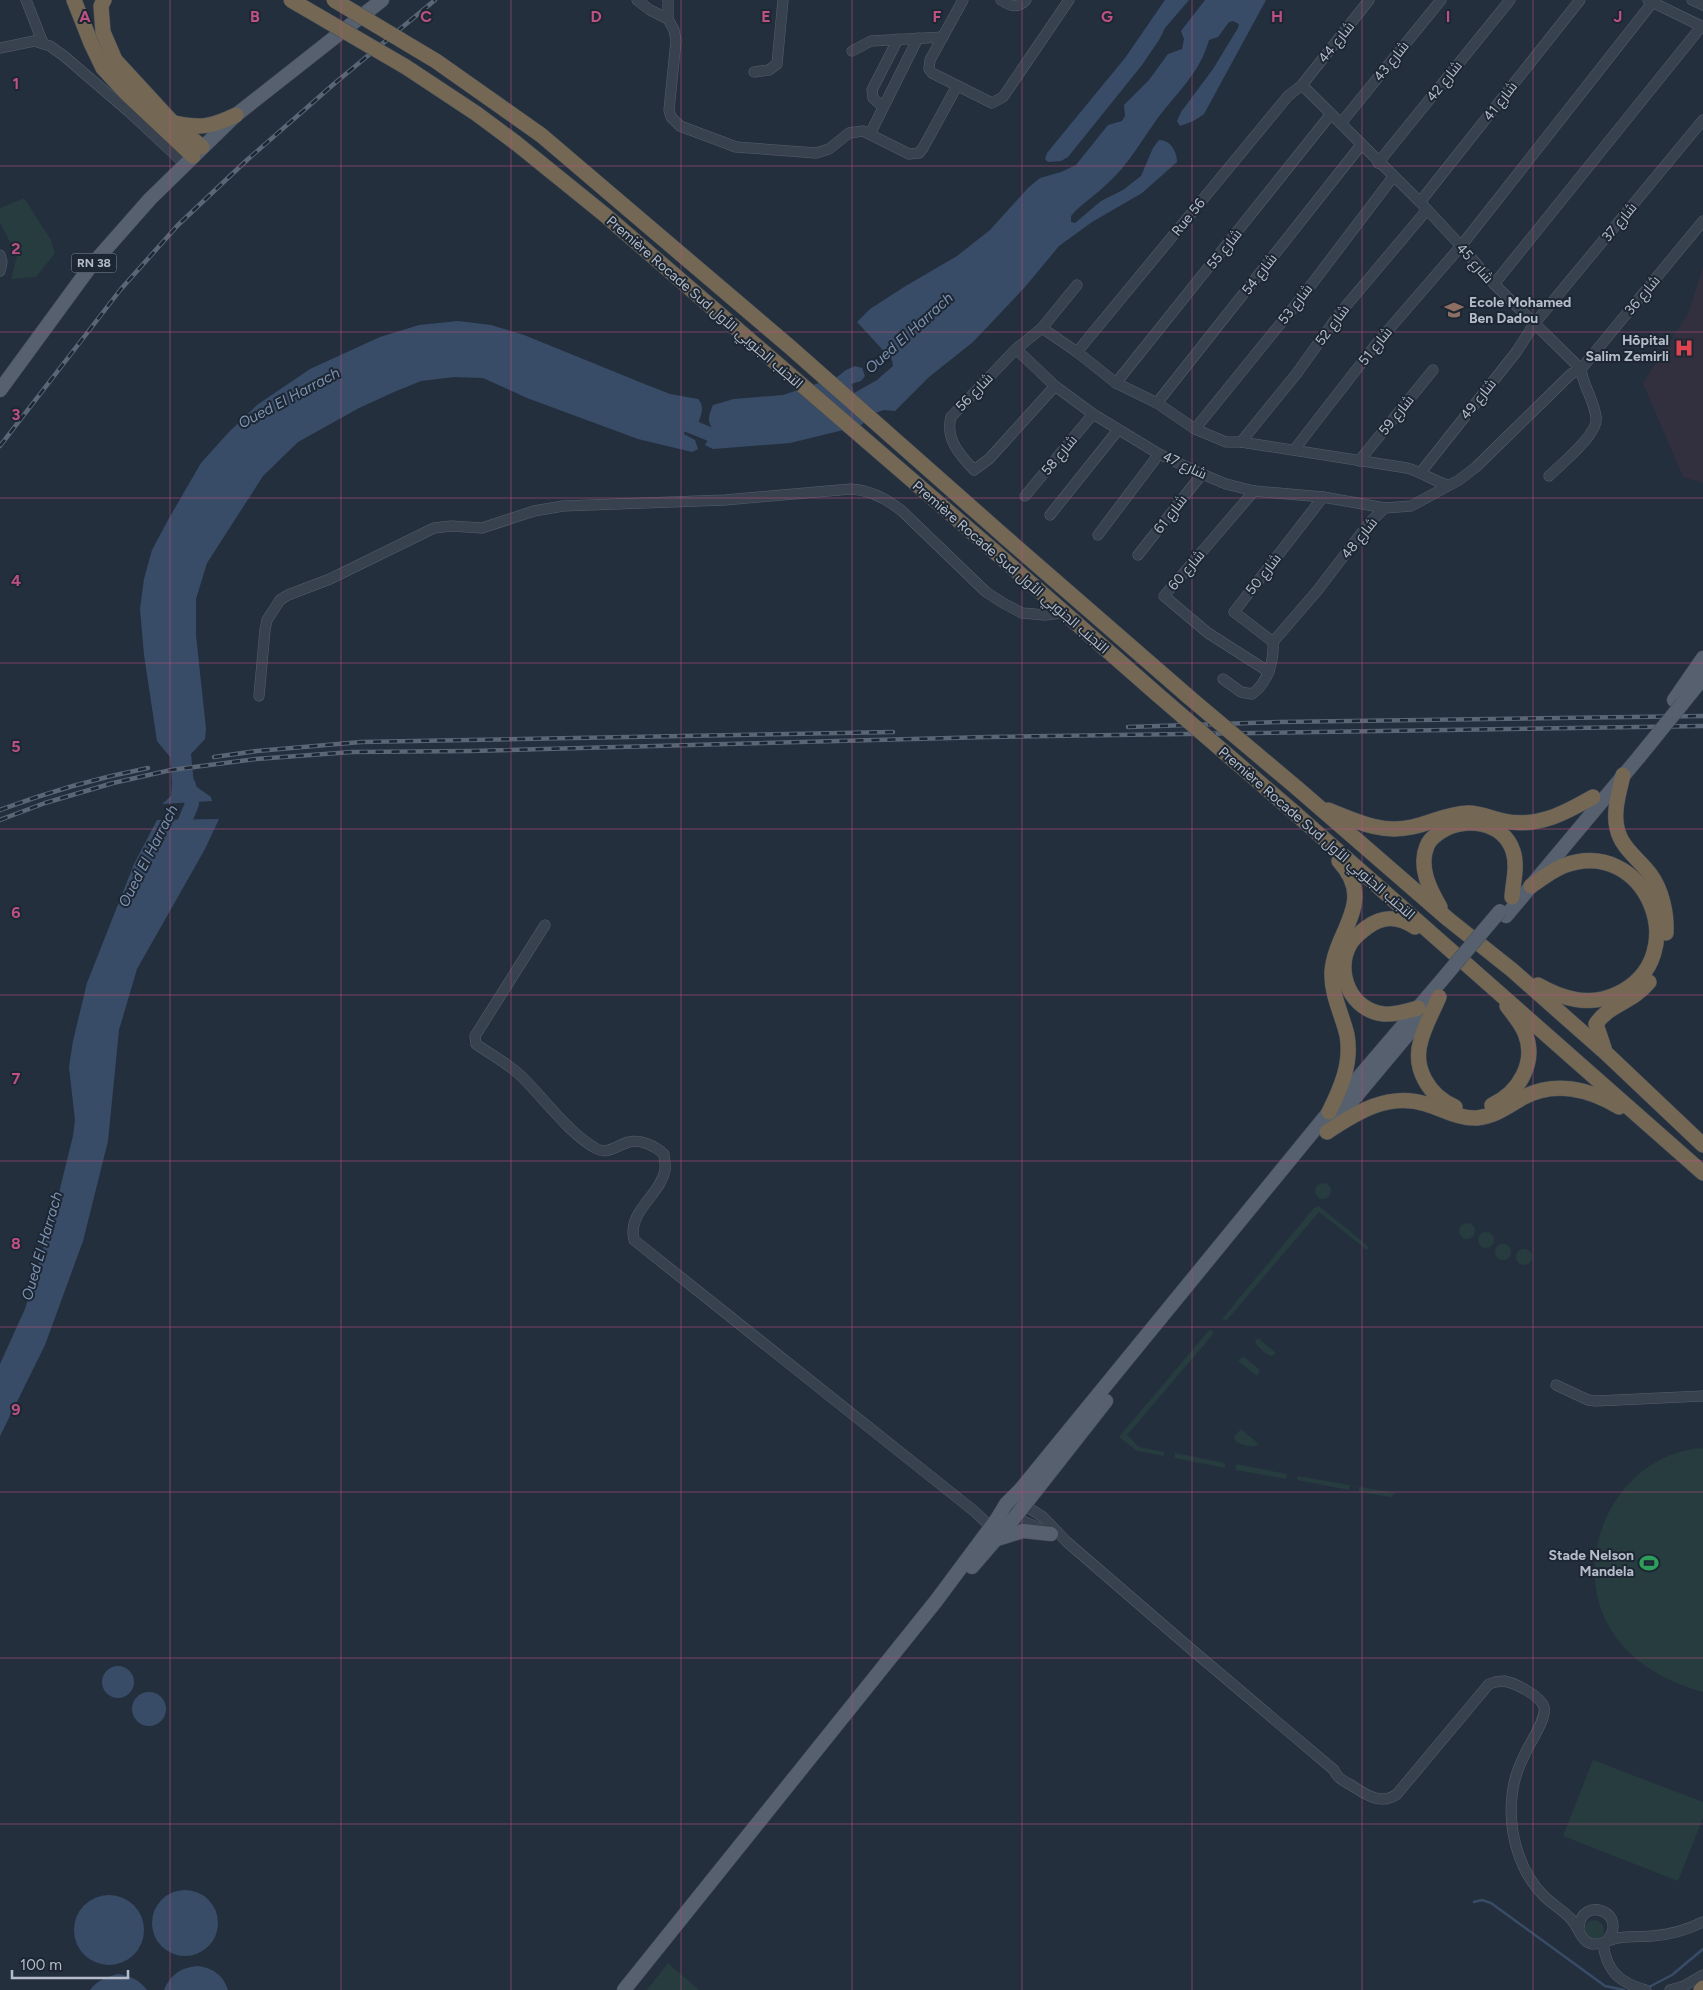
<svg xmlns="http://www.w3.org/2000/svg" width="1703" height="1990" font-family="Figtree,Cairo,sans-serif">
<rect width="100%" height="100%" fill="#242f3e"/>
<!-- medical -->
<polygon fill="#32303f" points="1703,267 1703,483 1683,477 1643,383 1688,314"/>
<!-- green -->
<g fill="#263c3f">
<polygon points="24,198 51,240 55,253 36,277 11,279 17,256 0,222 0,208"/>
<circle cx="1323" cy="1191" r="8"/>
<polygon points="1319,1206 1369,1247 1367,1250 1319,1212 1227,1320 1222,1319 1314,1208"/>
<circle cx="1467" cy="1231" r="8"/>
<circle cx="1486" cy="1240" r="8"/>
<circle cx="1503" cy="1252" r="8"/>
<circle cx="1524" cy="1257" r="8"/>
<polygon points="1210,1329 1214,1333 1127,1435 1139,1447 1164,1452 1164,1456 1137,1451 1119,1437"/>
<path d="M1258,1338L1276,1353L1273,1356C1267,1356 1257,1347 1255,1342Z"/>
<polygon points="1242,1357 1244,1357 1259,1369 1259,1372 1257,1376 1238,1361"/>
<path d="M1241,1429L1259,1444C1253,1449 1243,1445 1236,1442L1234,1437Z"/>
<path d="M1703,1448V1692C1669,1683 1633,1664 1613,1633C1565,1561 1616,1453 1703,1448Z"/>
<polygon points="1175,1453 1225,1463 1225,1468 1175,1458"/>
<polygon points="1236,1464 1287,1474 1286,1479 1236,1470"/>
<polygon points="1298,1476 1395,1493 1391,1497 1359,1492 1359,1487 1349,1486 1349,1490 1297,1480"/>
<polygon points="1593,1760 1703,1802 1703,1818 1678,1881 1563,1836"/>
<circle cx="1594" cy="1930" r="10"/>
<polygon points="668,1963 699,1990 647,1990"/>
</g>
<!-- water -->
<g fill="#394c67">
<polygon points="1165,0 1189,0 1165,28 1159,40 1142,65 1068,157 1061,161 1048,162 1045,159 1047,153 1125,58"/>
<path d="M1205,0H1266L1204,114C1196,120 1189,123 1180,126L1177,121L1181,112L1213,69L1238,28L1239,24L1233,21L1229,22L1218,37L1209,40C1199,75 1175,94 1155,122C1140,143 1127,166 1108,183C1096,195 1082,203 1071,216V222L1075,223L1101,201L1123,190L1141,176L1153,148L1159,140C1171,140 1177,152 1177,162L1142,193L1092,222L1059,246L1025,287L973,342L929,377L895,411L884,410L875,413L860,426L790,443L713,449L705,445L714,430C706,422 709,415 713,405L734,399L783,395L837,377L846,370L855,366L862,368L865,376L861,381L851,384L854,393L877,380L893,366L892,360L857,322L870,309L904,287L957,256L990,230L1028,188L1040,178L1061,172L1076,165L1108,125L1122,121L1125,116L1124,105L1149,80L1168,54L1182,49L1184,39L1181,31Z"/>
<path d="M458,321L491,325L524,335L647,385L670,394L698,399C706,407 700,419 696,428L686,425L684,434L695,440L698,449L692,452L638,439L527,398L483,378L454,377L421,381L394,392L359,408L298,442L263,476L207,563L196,599V635L206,729L205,739L191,754L194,785L211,797L212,801L162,804L171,796L172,782L170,757L157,741L144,655L140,609L144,579L152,550L168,520L201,463L228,433L257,405L310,369L380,337L419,325Z"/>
<polygon points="219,819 205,849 137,969 119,1030 108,1141 83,1241 45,1345 0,1436 0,1364 25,1309 54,1213 73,1136 75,1120 69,1067 73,1041 87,983 134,864 157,820"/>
<circle cx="118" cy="1682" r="16"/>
<circle cx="149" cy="1709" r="17"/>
<circle cx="185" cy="1923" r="33"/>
<circle cx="109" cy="1930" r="35"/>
<path d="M198,1966C213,1968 223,1975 228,1990H164C170,1974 182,1967 198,1966Z"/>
<path d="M118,1974C131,1976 139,1980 147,1990H90C98,1980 106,1977 118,1974Z"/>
</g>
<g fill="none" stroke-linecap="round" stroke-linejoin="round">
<!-- stream -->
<g stroke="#394c67" stroke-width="2.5">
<polyline points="1474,1902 1482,1900 1491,1903 1605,1986 1624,1990"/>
<polyline points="1647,1988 1672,1975 1703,1949"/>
</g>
<!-- river -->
<g stroke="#394c67" stroke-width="14">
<polyline points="670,418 712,435 730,437"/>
<polyline points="179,835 192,804 189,785"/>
</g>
<!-- minor casing -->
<g stroke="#565f6c" stroke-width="11">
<g id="minor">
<polyline points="26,0 43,43"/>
<polyline points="637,0 650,10 668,19"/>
<polyline points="668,0 668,19 674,30 676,41 669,110 671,117 680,126 736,147 816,153 829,149 849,133 863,131 909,154 919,153 923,148 957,86"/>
<polyline points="963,0 930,60 929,69 932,73 992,103 1003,97 1069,0"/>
<path d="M1001,0C1010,6 1017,9 1026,0"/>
<polyline points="1648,0 1703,27"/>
<polyline points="1692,0 1703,5"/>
<polyline points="0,48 34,41 50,46 64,56 128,111 185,164"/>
<polyline points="852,51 871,41 943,37"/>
<polyline points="754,72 769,70 777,64 783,0"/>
<path d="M1302,85L1420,202L1461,246L1494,284L1581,369C1583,386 1594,400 1596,417C1599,434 1561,464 1549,476"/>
<polyline points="883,107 873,98 872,90 898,39"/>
<polyline points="1341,123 1441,0"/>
<polyline points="870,134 918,38"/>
<polyline points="1378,163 1510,0"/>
<polyline points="1420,202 1580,0"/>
<polyline points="0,255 2,262 0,271"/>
<polyline points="1494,284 1701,27"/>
<path d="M1042,328L1077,352L1116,383L1157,403L1195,429L1226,442H1241L1407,468C1422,472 1433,481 1448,485"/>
<polyline points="1016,349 1055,386 1093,414 1159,454 1202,474 1226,484 1254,491 1323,497 1385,508"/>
<polyline points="1077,352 1288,96 1302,85 1369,0"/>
<polyline points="1116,383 1331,114"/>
<path d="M1055,386L989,459L974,470C960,455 945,439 951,417L1016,349L1042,328L1077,285"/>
<polyline points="1157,403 1361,145"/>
<polyline points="1195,429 1302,297 1393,177"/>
<polyline points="1241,442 1297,373 1340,313 1426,211"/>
<polyline points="1294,450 1377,343 1461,246 1652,3"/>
<polyline points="1359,461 1433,370"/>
<polyline points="1421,472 1517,351 1534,324 1703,120"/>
<polyline points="1254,491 1164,596 1208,633 1269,672"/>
<polyline points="1025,496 1093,414"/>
<polyline points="1050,515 1118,430"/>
<polyline points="1098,535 1159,454"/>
<polyline points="1138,555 1202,474"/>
<polyline points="1273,642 1234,612 1323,497"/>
<path d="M1223,679L1241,692L1252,694C1268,683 1274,661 1273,642L1317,591L1369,523L1385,508L1411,506L1459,480L1476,467L1571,374L1581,369L1703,221"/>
<path d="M259,696L265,630L267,620L280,600L288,595L330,579L434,528L451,526L482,528L534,511L563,506L725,500L851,489C871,490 887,499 902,511L986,592L1003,603L1022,613L1045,615L1062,613"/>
<path d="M545,925L475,1036L476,1044C490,1054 507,1063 520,1075C543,1097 569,1134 597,1149C608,1155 619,1144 629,1142C641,1139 655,1146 664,1154C664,1159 666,1165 665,1170C660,1196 627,1211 634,1240L974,1511L991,1527"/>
<polyline points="1556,1385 1588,1400 1596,1401 1703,1396"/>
<path d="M1019,1502L1043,1517L1067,1542L1191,1649L1334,1770C1337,1778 1344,1781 1351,1785C1365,1794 1381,1806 1397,1794L1489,1684C1494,1682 1499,1681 1504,1681C1515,1683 1541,1696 1544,1707C1547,1720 1529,1743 1524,1756C1518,1768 1513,1782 1512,1796C1508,1831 1519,1872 1545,1897C1553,1905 1563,1910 1571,1919C1579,1927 1580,1941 1592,1944C1601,1945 1610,1939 1618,1938C1629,1936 1640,1937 1652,1936C1669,1935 1687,1930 1703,1922"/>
<polyline points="1009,1515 1046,1531"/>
<path d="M1579,1928C1581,1894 1630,1913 1607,1940"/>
<path d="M1603,1943C1606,1970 1619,1983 1646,1990"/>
<polyline points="1670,1990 1684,1986 1703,1975"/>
</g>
</g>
<!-- major casing -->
<g stroke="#414a57" stroke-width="15">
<g id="major">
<polyline points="0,390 90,267 150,199 236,115 382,0"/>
<polyline points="1674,700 1703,658"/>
<polyline points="1682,704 1703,678"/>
<polyline points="1506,916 1639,757"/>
<polyline points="1332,1125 1419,1021"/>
<polyline points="997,1539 1023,1531 1051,1534"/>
<polyline points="972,1567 1015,1517 1106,1401"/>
<polyline points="624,1990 936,1601 997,1519 1006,1504 1021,1489 1329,1112 1441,981"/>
</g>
</g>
<!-- highway casing -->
<g stroke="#434c59" stroke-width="16">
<g id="highway">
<polyline points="74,0 91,43 103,68 126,93 193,156"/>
<polyline points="104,0 101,6 103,32 115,60 173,123 202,147"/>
<path d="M175,123C201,129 213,126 236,115"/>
<polyline points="1005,537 1190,698"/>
<polyline points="994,551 1158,695"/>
<path d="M1623,775C1619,793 1613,811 1617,828C1621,848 1639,859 1650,874C1662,890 1667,914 1666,933"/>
<polyline points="1297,788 1448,919 1512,970 1607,1054 1703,1145"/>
<path d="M1328,810C1356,821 1381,834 1412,827C1431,823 1446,814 1467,813C1480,812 1491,819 1504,821C1538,828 1565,813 1593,797"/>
<polyline points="1296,814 1703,1173"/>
<path d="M1531,886C1541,879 1551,871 1563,866C1646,834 1696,957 1617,994C1589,1007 1563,999 1538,985"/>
<path d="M1440,907C1430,890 1418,867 1427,846C1429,840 1434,836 1440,832C1464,816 1503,821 1513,851C1518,866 1513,882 1512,897"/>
<path d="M1415,927C1398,916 1383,915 1366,928C1360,933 1354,937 1350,944C1334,972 1351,1011 1384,1014C1395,1015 1408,1011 1418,1008"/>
<path d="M1439,997C1433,1011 1425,1025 1421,1040C1412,1068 1429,1096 1455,1107"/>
<path d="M1604,1048L1596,1024C1609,1004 1632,1003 1649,982"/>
<path d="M1492,1105C1519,1093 1537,1062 1525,1033C1521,1023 1513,1014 1507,1006"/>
<path d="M1329,1112C1341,1088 1352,1063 1347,1035C1342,1014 1331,994 1332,972C1335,930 1377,902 1339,861"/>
<path d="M1327,1132C1357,1112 1389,1092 1426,1104C1443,1109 1459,1119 1477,1118C1495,1116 1507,1107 1522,1098C1554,1080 1590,1089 1619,1107"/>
<polyline points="1701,1990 1703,1988"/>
</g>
</g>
<!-- minor -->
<use href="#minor" stroke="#38414e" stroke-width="10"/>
<!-- major -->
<use href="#major" stroke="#56606e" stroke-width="14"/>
<!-- highway -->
<use href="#highway" stroke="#746855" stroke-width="15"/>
<!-- rail casing -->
<g stroke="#5a6575" stroke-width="4.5">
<g id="rail">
<polyline points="0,446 121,289 178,225 247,160 335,83 435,0"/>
<polyline points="1128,727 1279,722 1703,716"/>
<polyline points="214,757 257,751 361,742 893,732"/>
<path d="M0,810C48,792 97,778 148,768"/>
<polyline points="0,820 45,803 113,783 171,770 256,759 352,752 471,751 988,737 1703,726"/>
</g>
</g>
<!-- rail -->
<use href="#rail" stroke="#1d2633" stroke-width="2.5" stroke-dasharray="8" stroke-linecap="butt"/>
<!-- major-bridge casing -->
<g stroke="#414a57" stroke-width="15" stroke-linecap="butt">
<g id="major-bridge">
<polyline points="1639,757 1682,704"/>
<polyline points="1441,981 1500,911"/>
</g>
</g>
<!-- highway-bridge casing -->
<g stroke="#434c59" stroke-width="16" stroke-linecap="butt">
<g id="highway-bridge">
<polyline points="291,0 406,67 477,114 516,143 605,215 994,551"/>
<polyline points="334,0 436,61 541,135 790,347 1005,537"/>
<polyline points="1158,695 1296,814"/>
<polyline points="1190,698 1297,788"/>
</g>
</g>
<!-- major-bridge -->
<use href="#major-bridge" stroke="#56606e" stroke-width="14"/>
<!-- highway-bridge -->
<use href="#highway-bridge" stroke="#746855" stroke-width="15"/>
</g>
<!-- grid -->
<path fill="none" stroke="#bd5182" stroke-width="1" stroke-opacity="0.55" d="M170,0V1990M341,0V1990M511,0V1990M681,0V1990M852,0V1990M1022,0V1990M1192,0V1990M1362,0V1990M1533,0V1990M0,166H1703M0,332H1703M0,498H1703M0,663H1703M0,829H1703M0,995H1703M0,1161H1703M0,1327H1703M0,1492H1703M0,1658H1703M0,1824H1703"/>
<!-- icons -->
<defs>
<g id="school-bare" transform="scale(1.5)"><path d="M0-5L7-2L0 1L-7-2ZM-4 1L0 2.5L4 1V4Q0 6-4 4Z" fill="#8d6e63" stroke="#1d2633" stroke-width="2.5" paint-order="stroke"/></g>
<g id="hospital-bare" transform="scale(1.5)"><path d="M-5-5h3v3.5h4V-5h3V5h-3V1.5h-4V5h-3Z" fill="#e0444e" stroke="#1d2633" stroke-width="2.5" paint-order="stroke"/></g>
<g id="stadium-bare" transform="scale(1.5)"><path d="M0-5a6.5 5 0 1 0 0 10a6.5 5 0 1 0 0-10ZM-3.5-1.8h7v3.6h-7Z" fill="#2e9e5b" stroke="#1d2633" stroke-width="2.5" paint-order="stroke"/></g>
</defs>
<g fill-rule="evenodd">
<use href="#school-bare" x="1454" y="310"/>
<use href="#hospital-bare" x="1684" y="348"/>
<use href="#stadium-bare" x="1649" y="1563"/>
</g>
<g text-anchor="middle" stroke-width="4" stroke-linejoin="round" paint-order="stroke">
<!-- shield labels -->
<rect fill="#1d2633" stroke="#878f9c" stroke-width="1" x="71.5" y="253.5" width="45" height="19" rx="4"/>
<g font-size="12" font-weight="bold" fill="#b4bcc9">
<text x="94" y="267">RN 38</text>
</g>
<!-- street labels -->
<g font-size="14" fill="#b4bcc9" stroke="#1d2633">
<text transform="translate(1336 42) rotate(-51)" y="5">شارع 44</text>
<text transform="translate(1391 61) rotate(-51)" y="5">شارع 43</text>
<text transform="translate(1444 81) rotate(-51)" y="5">شارع 42</text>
<text transform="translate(1500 101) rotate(-52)" y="5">شارع 41</text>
<text transform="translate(1188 217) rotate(-51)" y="5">Rue 56</text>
<text transform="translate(1619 222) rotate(-50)" y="5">شارع 37</text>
<text transform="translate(1224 249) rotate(-51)" y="5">شارع 55</text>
<text transform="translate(1475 263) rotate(49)" y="5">شارع 45</text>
<text transform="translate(1259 274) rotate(-52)" y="5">شارع 54</text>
<text transform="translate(1642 295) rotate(-50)" y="5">شارع 36</text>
<text transform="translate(705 302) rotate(41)" y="5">Première Rocade Sud التجنب الجنوبي الأول</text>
<text transform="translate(1295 304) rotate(-52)" y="5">شارع 53</text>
<text transform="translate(1332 325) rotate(-53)" y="5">شارع 52</text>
<text transform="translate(1375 346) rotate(-51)" y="5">شارع 51</text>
<text transform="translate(974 392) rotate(-46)" y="5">شارع 56</text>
<text transform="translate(1478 399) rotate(-51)" y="5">شارع 49</text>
<text transform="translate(1396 415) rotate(-51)" y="5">شارع 59</text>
<text transform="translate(1059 455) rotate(-50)" y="5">شارع 58</text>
<text transform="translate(1185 465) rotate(25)" y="5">شارع 47</text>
<text transform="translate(1170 514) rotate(-52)" y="5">شارع 61</text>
<text transform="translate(1359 538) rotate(-51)" y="5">شارع 48</text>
<text transform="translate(1011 567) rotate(41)" y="5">Première Rocade Sud التجنب الجنوبي الأول</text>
<text transform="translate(1186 570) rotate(-49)" y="5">شارع 60</text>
<text transform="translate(1263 574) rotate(-52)" y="5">شارع 50</text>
<text transform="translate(1317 833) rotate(41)" y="5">Première Rocade Sud التجنب الجنوبي الأول</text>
</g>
<!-- poi labels -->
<g font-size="14" font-weight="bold" fill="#b4bcc9" stroke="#1d2633" text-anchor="end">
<text x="1469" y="307" text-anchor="start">Ecole Mohamed<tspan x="1469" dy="16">Ben Dadou</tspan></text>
<text x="1669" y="345">Hôpital<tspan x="1669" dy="16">Salim Zemirli</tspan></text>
<text x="1634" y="1560">Stade Nelson<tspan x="1634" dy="16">Mandela</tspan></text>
</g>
<!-- water labels -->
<g font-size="15" font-style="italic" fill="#7c92b1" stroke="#1d2633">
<text transform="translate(909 333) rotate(-42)" y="5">Oued El Harrach</text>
<text transform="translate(289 398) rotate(-28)" y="5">Oued El Harrach</text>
<text transform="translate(148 856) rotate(-63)" y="5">Oued El Harrach</text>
<text transform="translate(42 1246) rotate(-74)" y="5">Oued El Harrach</text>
</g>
</g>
<g font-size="16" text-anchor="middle" font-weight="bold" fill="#bd5182" stroke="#1d2633" stroke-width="4" stroke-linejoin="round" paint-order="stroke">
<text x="85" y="22">A</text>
<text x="255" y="22">B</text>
<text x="426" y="22">C</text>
<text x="596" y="22">D</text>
<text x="766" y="22">E</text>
<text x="937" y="22">F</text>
<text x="1107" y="22">G</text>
<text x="1277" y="22">H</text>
<text x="1448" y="22">I</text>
<text x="1618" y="22">J</text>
<text x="16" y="89">1</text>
<text x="16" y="254">2</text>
<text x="16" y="420">3</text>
<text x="16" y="586">4</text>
<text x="16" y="752">5</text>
<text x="16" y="918">6</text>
<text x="16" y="1084">7</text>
<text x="16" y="1249">8</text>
<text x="16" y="1415">9</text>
</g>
<!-- scale -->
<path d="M12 1970v8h116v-8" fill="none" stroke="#b4bcc9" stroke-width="2.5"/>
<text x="20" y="1970" font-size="15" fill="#b4bcc9" stroke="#1d2633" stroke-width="4" paint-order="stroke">100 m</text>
</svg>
